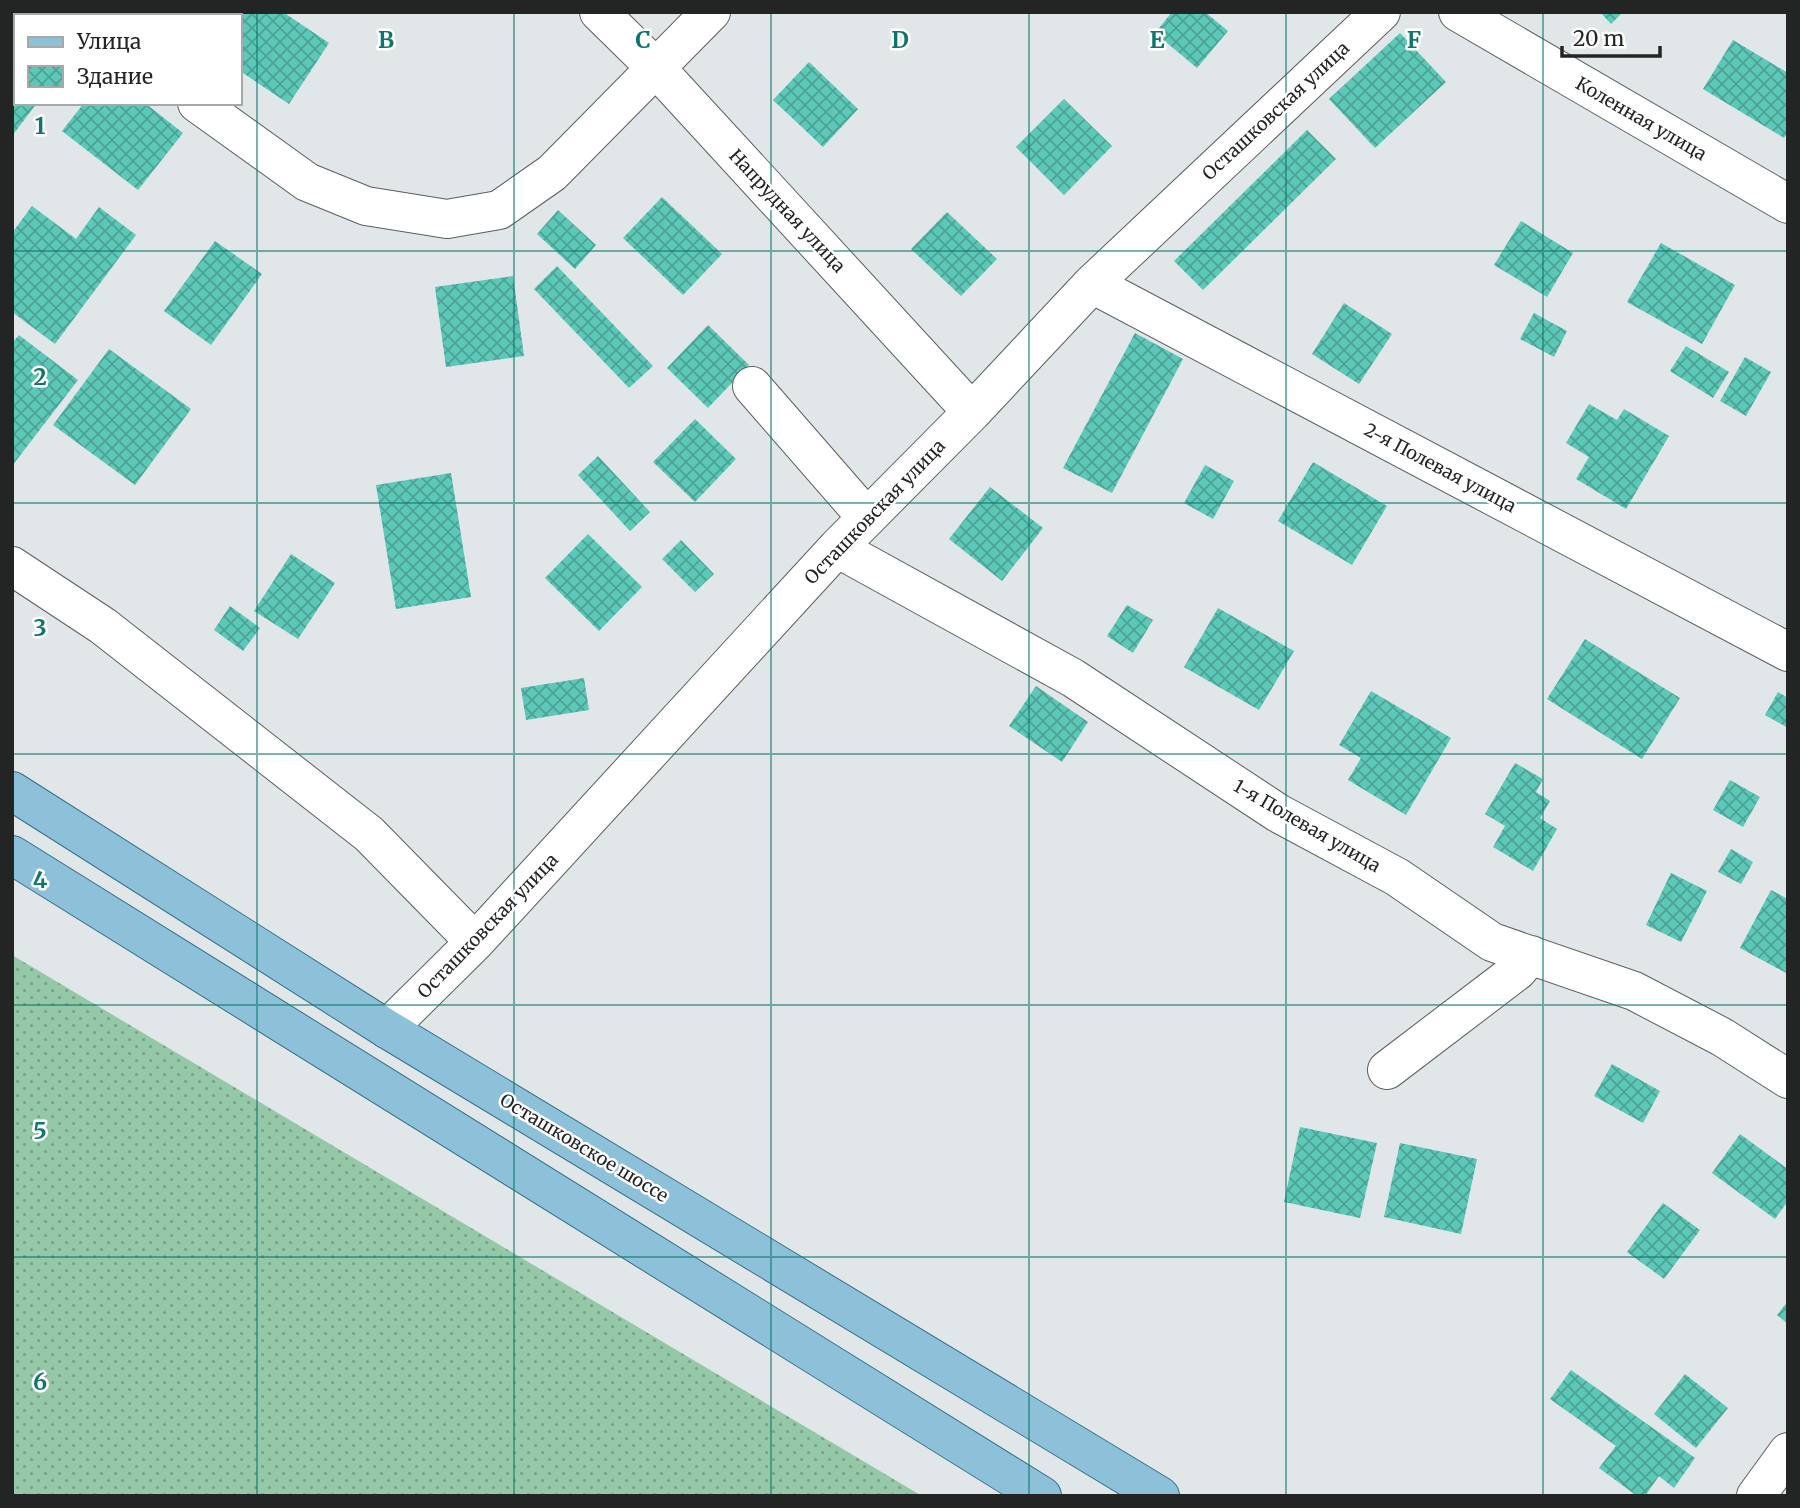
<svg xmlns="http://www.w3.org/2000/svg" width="1800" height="1508" font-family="Merriweather,serif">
<defs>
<pattern id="grass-dots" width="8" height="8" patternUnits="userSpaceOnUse" patternTransform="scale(1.75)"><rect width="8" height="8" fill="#95c8a6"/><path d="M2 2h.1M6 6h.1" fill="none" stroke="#79a287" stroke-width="1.8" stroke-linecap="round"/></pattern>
<pattern id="building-cross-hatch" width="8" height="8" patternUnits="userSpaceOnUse" patternTransform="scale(1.75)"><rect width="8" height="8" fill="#5cc8b7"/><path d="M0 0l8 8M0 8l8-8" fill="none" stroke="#4ca295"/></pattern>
</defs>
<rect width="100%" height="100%" fill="#e1e7e8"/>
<!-- grass -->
<path fill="url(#grass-dots)" d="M12,955L922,1496H12Z"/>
<!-- building -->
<path fill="url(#building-cross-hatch)" d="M234,12H283L329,43L289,104L240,71V16H232Z
M1172,12H1205L1228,31L1197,68L1155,33Z
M1600,12H1623L1611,24Z
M1400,33L1446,82L1375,148L1329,99Z
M1733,40L1788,73V132L1784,138L1703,89Z
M809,62L858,109L823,147L773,100Z
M12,81L16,84V103H37L12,136Z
M1064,99L1112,146L1064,195L1016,147Z
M84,103H145L183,133L138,190L62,131Z
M1307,130L1336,159L1203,290L1174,261Z
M662,197L722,254L683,295L623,238Z
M32,206L76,239L99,207L136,235L55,344L12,312V233Z
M558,210L596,245L575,269L537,234Z
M947,212L997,259L961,296L911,249Z
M1521,221L1573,253L1547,297L1494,265Z
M215,241L262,274L211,345L164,311Z
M1661,243L1735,285L1702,344L1627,302Z
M557,266L653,366L629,388L534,289Z
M513,276L524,356L446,367L435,287Z
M1344,303L1392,334L1359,384L1312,354Z
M1534,313L1567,331L1554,357L1520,339Z
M708,325L749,365L708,408L667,368Z
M1135,333L1183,359L1112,493L1063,468Z
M19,335L78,380L12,466V343Z
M1686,346L1729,372L1713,398L1670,371Z
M109,349L191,409L135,485L53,425Z
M1745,357L1771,372L1746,416L1720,401Z
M1589,404L1617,420L1624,409L1669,436L1626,509L1576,479L1589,457L1566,443Z
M695,419L736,459L695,502L653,462Z
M598,456L650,512L630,531L578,475Z
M1313,462L1387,506L1352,565L1278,521Z
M1205,465L1234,481L1213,519L1184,503Z
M451,473L471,597L396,609L376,485Z
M990,487L1043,528L1002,581L949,539Z
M588,534L642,587L599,631L545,578Z
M681,540L714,574L695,592L662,559Z
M291,554L335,583L298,639L254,611Z
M1127,605L1153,620L1133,653L1107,636Z
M230,606L260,628L243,651L214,630Z
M1218,608L1294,651L1259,710L1184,667Z
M1585,639L1680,698L1642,759L1547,699Z
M584,678L589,710L526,720L521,688Z
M1036,686L1088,722L1062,762L1009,726Z
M1371,691L1451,738L1406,815L1348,780L1361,758L1339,745Z
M1778,692L1788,698V728L1765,715Z
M1515,763L1543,779L1536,792L1550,801L1540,818L1557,829L1533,871L1493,847L1505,826L1485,814Z
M1730,780L1760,797L1743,827L1713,810Z
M1731,849L1753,862L1741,884L1718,872Z
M1671,873L1707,891L1681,942L1646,925Z
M1771,890L1788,899V974L1740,948Z
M1612,1064L1660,1091L1643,1123L1594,1096Z
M1300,1127L1377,1143L1360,1218L1284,1202Z
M1740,1134L1788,1169V1201L1775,1219L1712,1173Z
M1400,1143L1477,1159L1461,1234L1384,1217Z
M1663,1203L1700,1230L1664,1279L1627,1252Z
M1788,1301V1324L1777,1315Z
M1571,1370L1695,1458L1674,1488L1659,1476L1645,1496H1637L1599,1468L1616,1446L1550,1399Z
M1685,1374L1728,1408L1696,1448L1654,1414Z"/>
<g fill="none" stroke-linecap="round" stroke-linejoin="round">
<!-- minor casing -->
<g stroke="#5a5f5f" stroke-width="40">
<path id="minor" d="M73,12L77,16
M599,12L655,67L972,412
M1458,12L1788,204
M197,103L307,182L366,206L447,219L499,210L552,173L711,12
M1092,284L1788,652
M752,386L867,518
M837,548L1073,678L1278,813L1397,877L1492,942L1634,991L1722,1037L1788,1079
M12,566L103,626L369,834L475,942
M387,1029L475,942L837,548L972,412L1092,284L1381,12
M1387,1070L1517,971L1531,955
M1756,1496L1788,1452"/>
</g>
<!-- major casing -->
<g stroke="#366f8a" stroke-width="40">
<path id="major" d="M12,791L387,1029L1160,1496
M12,855L1042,1496"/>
</g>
<!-- minor -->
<use href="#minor" stroke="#fff" stroke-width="38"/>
<!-- major -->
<use href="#major" stroke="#8dc1da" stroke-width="38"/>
</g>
<!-- grid -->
<path fill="none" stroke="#0f766e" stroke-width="2" stroke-opacity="0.55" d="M257,12V1496M514,12V1496M771,12V1496M1029,12V1496M1286,12V1496M1543,12V1496M12,251H1788M12,503H1788M12,754H1788M12,1005H1788M12,1257H1788"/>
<g text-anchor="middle" stroke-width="5" stroke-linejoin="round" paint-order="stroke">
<!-- street labels -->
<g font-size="18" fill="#232525" stroke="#fff">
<text transform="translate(1276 111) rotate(-43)" y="6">Осташковская улица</text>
<text transform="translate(1641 119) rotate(30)" y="6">Коленная улица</text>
<text transform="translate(787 211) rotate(47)" y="6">Напрудная улица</text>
<text transform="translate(1440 468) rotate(28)" y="6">2-я Полевая улица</text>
<text transform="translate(875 512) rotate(-46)" y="6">Осташковская улица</text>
<text transform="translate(1307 826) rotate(30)" y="6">1-я Полевая улица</text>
<text transform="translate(488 926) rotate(-46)" y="6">Осташковская улица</text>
<text transform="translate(584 1148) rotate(31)" y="6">Осташковское шоссе</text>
</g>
</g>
<g font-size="23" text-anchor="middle" font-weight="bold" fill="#0f766e" stroke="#fff" stroke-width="5" stroke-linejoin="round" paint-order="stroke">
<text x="386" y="48">B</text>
<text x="643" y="48">C</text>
<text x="900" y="48">D</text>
<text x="1157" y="48">E</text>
<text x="1414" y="48">F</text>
<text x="40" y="134">1</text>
<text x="40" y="385">2</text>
<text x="40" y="636">3</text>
<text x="40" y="888">4</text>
<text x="40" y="1139">5</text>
<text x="40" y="1390">6</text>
</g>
<!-- border -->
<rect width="1800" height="1508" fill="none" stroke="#232525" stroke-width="28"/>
<!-- legend -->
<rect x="14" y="14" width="228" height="91" fill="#ffffff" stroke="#a7a8a8" stroke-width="2"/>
<rect x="28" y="37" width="35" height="10" fill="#8dc1da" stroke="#a7a8a8" stroke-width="2"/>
<text x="77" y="49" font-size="21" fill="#232525">Улица</text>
<rect x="28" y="66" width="35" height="21" fill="url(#building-cross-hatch)" stroke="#a7a8a8" stroke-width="2"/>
<text x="77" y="84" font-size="21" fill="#232525">Здание</text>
<!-- scale -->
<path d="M1562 46v10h98v-10" fill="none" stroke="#232525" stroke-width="3.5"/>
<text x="1573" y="46" font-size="21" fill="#232525" stroke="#ffffff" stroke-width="5" paint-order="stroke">20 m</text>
</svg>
